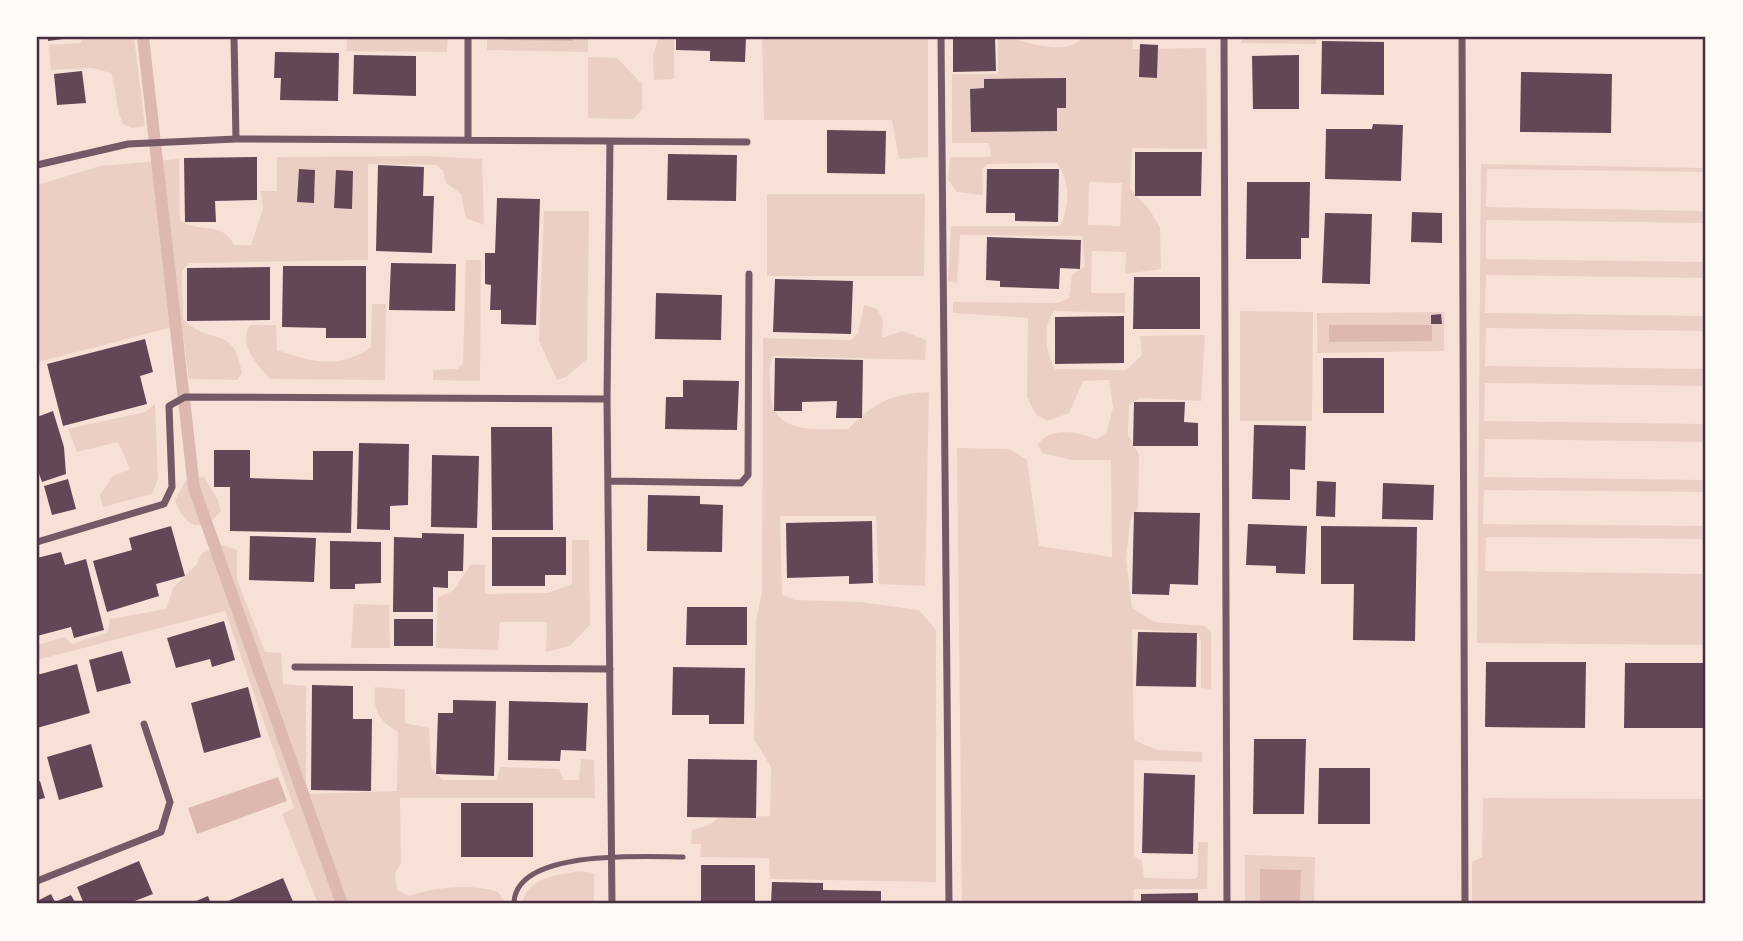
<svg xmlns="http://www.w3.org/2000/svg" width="1743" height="941" font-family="Poppins,sans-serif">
<rect width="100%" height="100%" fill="#f7e1d7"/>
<!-- green -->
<path fill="#ebcfc5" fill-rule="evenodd" d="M83,37H134L145,126L132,128L123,124C115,107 117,90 111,73L92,68L51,70L49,45L80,43Z
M347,37H448L447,52L346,51Z
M487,37L573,41V37H588V52L487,50Z
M659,37H674V79L654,80L653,55Z
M762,37H928V157L899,159L892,120H764Z
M998,37C1022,37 1063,60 1083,37H1132L1133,49L1206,48L1207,149L1132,148L1130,189L1149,209L1160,227L1161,269L1125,274L1126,252L1092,251L1091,293H1125V313L1054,311C1042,326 1046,354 1055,369L1126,370L1142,355L1140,336L1205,335L1201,401L1141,398L1129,405L1128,435L1139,455L1138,507L1130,521L1126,559L1132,608L1154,622L1205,626L1211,632V689L1201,688V641L1197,633L1132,629L1134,740L1157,750L1202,752V762L1134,760V856L1142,861L1144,878L1195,879L1198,876V842H1208L1207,889H1134L1133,904H962L957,448L1010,449L1027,460L1039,546L1112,557L1111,460H1072L1042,453L1038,444C1053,426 1076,432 1096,439L1106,434L1113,408L1109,380L1083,381L1069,413L1048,421L1036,415L1027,397L1028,318L953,313V302L1057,303L1069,298L1072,275L1085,266L1082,236L960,235L957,283L948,281L951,226H1060C1070,206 1070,181 1057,163L987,164L982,169L983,195L957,192L948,180L950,157H991L989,143H952V74H998ZM1066,79V107L1057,108L970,89ZM1089,182L1122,183L1120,226L1088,225Z
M1242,37H1317L1316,44L1242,43Z
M588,57L617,58L642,84V110L633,119L588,118Z
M428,156L482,159L484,225L466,218L461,194L446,183L443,171L436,165L368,164V260L189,263L182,271L183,319C210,347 234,323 242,373L237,380L189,379L183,336L169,328L38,362L37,185L100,166L179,159L180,220C199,234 222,220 234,245H251L263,209L261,191H277V157Z
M1481,164L1706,168V172L1487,169L1486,207L1706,211V223L1486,220V259L1706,262V278L1486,275L1485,313L1706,316V331L1486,328L1485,366L1706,369V386L1485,383L1484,421L1706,424V442L1485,439L1484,477L1706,480V492L1484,490L1483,524L1706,526V539L1486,537L1485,571L1706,574V645L1477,643Z
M767,194H925L924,276H767Z
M544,211H589L587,359L566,377L557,380L539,341Z
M466,260H481L480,381L433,380V370L458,369L463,363Z
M372,304H386L385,380L270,379C257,365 238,344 250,325H276L277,350C312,362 339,370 371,347Z
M864,305L877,309L883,320L882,338L902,331L926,340L925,360L773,356C768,366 770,377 770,388C770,435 812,429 848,429C876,402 890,394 929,392L925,586L879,584L876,516H780L782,595L795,600L860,602L919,610L936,630V882L770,879L769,858L700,857L701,844H691L692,830L709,825L718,818L770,816L771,767L754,739L756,620L762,593L763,338L851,340L858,333Z
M1240,311L1313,312L1312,421H1240Z
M1444,312V351L1317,353V313Z
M155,404L158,479L152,494L103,507L100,495L113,476L130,469L118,442L77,452L68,429L145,412Z
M204,477L218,500L221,511C201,535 185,527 175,501L186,479Z
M572,540H589L590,625L570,646L546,652L547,622H500L498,650L436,648L438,597L453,591L471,564L485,565V594L548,593L572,584Z
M224,545L237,550V579L265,652L281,653L283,684L306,686V784L310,794L397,791L398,732C378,720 373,711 375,687L405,689V723L429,728L431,767L442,780H497L500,767L559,769L564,780H579L581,759L594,760L595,798H400L401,863L395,874L397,890L409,896C435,887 471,883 498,892L506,904H318L282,814L294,808L225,611L37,660V645L65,637L72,644L108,632L110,619L166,609L173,588L197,564L202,553Z
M354,604L389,605L390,648H351Z
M1483,798L1706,799V904H1472V862L1482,857Z
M1245,855L1315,857L1314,904H1300L1301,870L1261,869L1260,904H1245Z
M580,871L594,873V904H522C527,877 557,875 580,871Z"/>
<!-- water -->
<path fill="#dcb8b0" d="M505,37H573V41L505,40Z
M1329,325H1432V341L1329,342Z
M278,777L287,801L197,834L188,808Z
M1260,869L1301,870L1300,904H1260Z"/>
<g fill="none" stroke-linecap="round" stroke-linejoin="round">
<!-- stream -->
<path stroke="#dcb8b0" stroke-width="12" d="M143,37L194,488L342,904"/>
</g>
<!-- building -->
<path fill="#644757" d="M48,37H71V38L48,41Z
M676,37H746L745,62L710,61V51L676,50Z
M953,37H995L996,71L953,72Z
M1322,41L1384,42V95L1321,94Z
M1140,44L1158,45L1157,78L1139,77Z
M275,52L339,53L338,101L280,100L281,78H274Z
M354,55L416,56V96L353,94Z
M1299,55V109H1253L1252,56Z
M82,71L86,103L57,105L54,74Z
M1521,72L1612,74L1611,133L1520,132Z
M1066,78V108H1057V131L971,132L970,89L984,88V79Z
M1373,124L1403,125L1401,181L1325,179L1326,129H1372Z
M827,130L886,131L885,174L827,173Z
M1135,152H1202L1201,196H1135Z
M668,154L737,155L736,201L667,200Z
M257,157V200L215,201L216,222H185L184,158Z
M378,165L424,167L423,196H434L432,253L376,251Z
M299,169L315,170L314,203L297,202Z
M987,169H1059L1058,222L1015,221V213H986Z
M336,170L353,171L352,209L334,208Z
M1247,182H1310L1309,238H1301V259H1246Z
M497,198L540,199L536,325L501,324V310H490L491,285L485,284V253H495Z
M1412,212L1442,213V243L1411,242Z
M1325,213L1372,214L1370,284L1322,283Z
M987,237L1081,240L1080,269L1060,268L1059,289L1000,287V281L986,280Z
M391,263L456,264L455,311L389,310Z
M283,266H366V338H326V328L282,327Z
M270,267V320L187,321V268Z
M1134,277H1200V329H1133Z
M775,279L853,281L851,334L773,332Z
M656,293L722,295L721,340L655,339Z
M1441,314L1442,324H1431V315Z
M1124,316V363L1055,364V317Z
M145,339L153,372L140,376L147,404L63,426L47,364Z
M775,358L863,360L862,418H836L837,401L802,402V411H774Z
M1323,358H1384V413H1323Z
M683,380L739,381L737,430L665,429L666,397H683Z
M1134,402H1185L1184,422L1198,423V446H1133Z
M53,411L64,447L66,474L42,482L37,468V417Z
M1254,425L1306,426L1305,470L1290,469V500L1252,499Z
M491,427H552L553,530H492Z
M359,443L409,444L408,505L390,506V530L357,529Z
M214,450H250V478L313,480V451H353L351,533L230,531V487H214Z
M432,455L479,456L477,528L431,527Z
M68,479L76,509L52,515L44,486Z
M1317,481L1336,482L1335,517L1316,516Z
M1383,483L1434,485L1433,520L1382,519Z
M648,495L700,496V504L723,505L722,552L647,551Z
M1134,512L1200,513L1198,585L1170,584L1169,595L1132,594Z
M872,521L873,583L849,584V576L787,578L786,523Z
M1248,524L1307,526L1305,574L1276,573V566L1246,565Z
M171,526L185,576L156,584L159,596L107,612L93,561L132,550L129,538Z
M1321,526L1417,527L1415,641L1353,640L1354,584H1321Z
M422,533L464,534L463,571H448V588L433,587V612H393L394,537L422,538Z
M250,536L316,538L314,582L249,580Z
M492,537H566V575H545V586H492Z
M330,541L381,542V583L355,584V589H330Z
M61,552L65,565L86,559L104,630L74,638L71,627L37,636V558Z
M687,607H747V645H686Z
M394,619H433V646H394Z
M224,621L235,660L212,667L210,659L176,668L167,638Z
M1138,632L1197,633L1196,687L1136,686Z
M122,651L131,683L97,692L89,660Z
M1486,662H1586L1585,728L1485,727Z
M1625,663H1706V728H1624Z
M77,664L90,713L37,728V675Z
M673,667L745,668L744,724H709V715H672Z
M312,685L353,686V719H372L371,791L311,790Z
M248,687L261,737L204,753L191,703Z
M453,700L496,701L494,776L436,774L438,713H453Z
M509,701L588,703L586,751L561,750L560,761L508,760Z
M1254,739H1306L1304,814H1253Z
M91,744L103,787L59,800L47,757Z
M688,759L757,760L756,818L687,817Z
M1319,768H1370V824H1318Z
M1144,773L1195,775L1193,854L1142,853Z
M40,781L45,798L37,800V782Z
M461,803H533V857H461Z
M139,861L153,894L127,904H84L77,887Z
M701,865H755V904H701Z
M283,878L294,904H221Z
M772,882L823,883V890L881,891V904H771Z
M1198,893V904H1141V894Z
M51,894L55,902L71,895L76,904H37V901Z
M208,896L211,904H189Z"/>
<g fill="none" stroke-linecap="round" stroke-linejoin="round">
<!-- service -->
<path stroke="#755966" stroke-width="5" d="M514,904C514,848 645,857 683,857"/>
<!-- minor -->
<path stroke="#755966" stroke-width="7" d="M234,37L236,139L610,141L607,399L612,904
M468,37V140
M941,37L949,904
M1224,37L1227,904
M1462,37L1465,904
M610,141L747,142
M37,165L128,144L236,139
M608,481L741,483L748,475L749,274
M37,542L164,504L172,487L169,406L185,397L607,399
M295,667L610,669
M37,881L161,832L170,802L144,724"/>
</g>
<!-- border -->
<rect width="1743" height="941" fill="none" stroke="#fffaf5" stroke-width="77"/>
<rect x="38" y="38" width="1666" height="864" fill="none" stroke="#4a2c40" stroke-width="2.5"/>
</svg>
